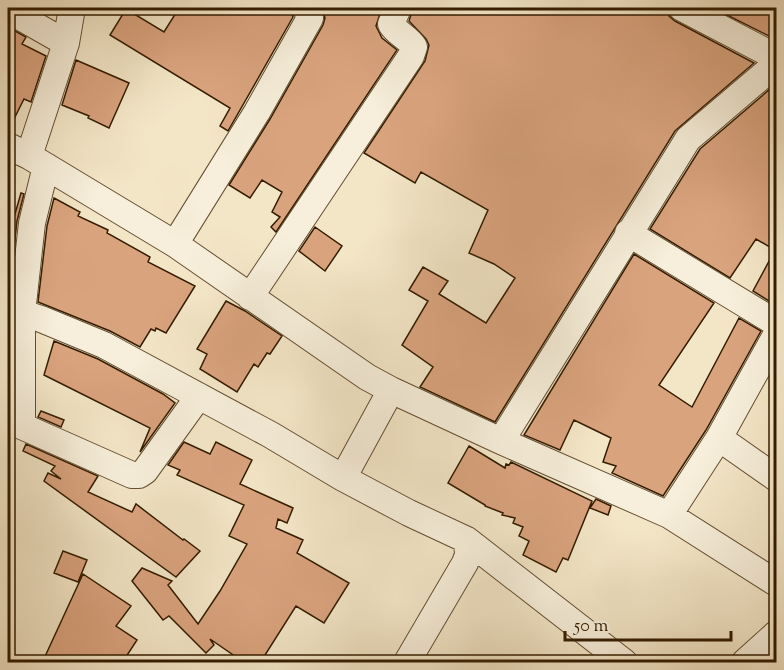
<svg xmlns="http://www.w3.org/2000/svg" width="784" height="670" font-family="'Sorts Mill Goudy',serif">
<rect width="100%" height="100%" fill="#f3e6c7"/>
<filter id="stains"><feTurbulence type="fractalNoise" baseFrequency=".00333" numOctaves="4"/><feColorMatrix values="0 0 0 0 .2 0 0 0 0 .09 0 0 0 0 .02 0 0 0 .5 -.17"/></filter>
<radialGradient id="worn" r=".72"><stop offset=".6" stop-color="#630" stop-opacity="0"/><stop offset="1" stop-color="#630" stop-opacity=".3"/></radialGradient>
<!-- building -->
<path fill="#d9a37e" stroke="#341c00" stroke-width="1.5" d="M179,8H291L293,17L228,131L220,126L230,108L110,35L126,9L164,32Z
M322,8H382L376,26L382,38L397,50L276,232L271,227L280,217L272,212L282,192L262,180L250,198L229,185L270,119L323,25L325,18Z
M413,8H667L669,16L675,21L754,63L675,131L495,422L420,387L433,367L402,345L428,301L409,290L423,267L448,281L439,294L486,323L515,278L494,264L469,253L488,210L421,172L415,183L364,153L425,61L429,45L426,39L409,21Z
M713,8H777V40Z
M8,27L26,37L22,44L46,56L31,102L24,99L8,131Z
M76,60L129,83L109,128L88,118L89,116L62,105Z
M777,83V306L753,291L775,250L756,239L730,278L650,229L700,149Z
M21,193L24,194L17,221L9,293H8V238Z
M54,198L80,212L78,216L108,230L107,233L150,257L148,262L195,286L166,333L156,328L155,331L151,329L140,347L110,331L38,302L47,226Z
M315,227L342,246L325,271L299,251Z
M634,254L714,303L659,385L692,407L739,318L761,331L706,430L663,496L612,473L616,466L603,462L611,438L574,420L560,450L524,435Z
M226,301L245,311L282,336L270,354L267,353L258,367L254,364L237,392L200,369L207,354L197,349Z
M54,341L98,359L163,394L175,403L140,452L150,428L44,375Z
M41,411L64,420L61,427L38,417Z
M184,442L210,454L216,442L252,460L240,484L293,508L287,523L278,519L276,528L303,540L297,553L349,583L324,623L296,606L260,663H245L210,639L214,645L206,653L169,616L163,620L132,581L142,568L172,581L168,585L198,624L220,591L247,544L229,536L244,505L177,475L180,470L168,465Z
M26,444L98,476L88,492L132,512L136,504L183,540L184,539L200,551L176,577L44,481L48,473L61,479L51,471L55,466L23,451Z
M469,446L505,468L506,464L509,465L511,462L592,501L568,560L563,558L556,572L523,555L529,541L519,536L523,527L513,523L515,518L502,515L503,513L485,506V505L448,483Z
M596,499L611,506L608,515L590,508Z
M63,551L87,560L78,582L54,573Z
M83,574L131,606L116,626L137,640L122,663H42Z"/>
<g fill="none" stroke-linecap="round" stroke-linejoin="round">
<!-- minor casing -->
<g stroke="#644e32" stroke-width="28">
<path id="minor" d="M682,8L776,57
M8,10L66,43
M8,146L29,156L175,244L367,377L391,390L501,441L669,515L776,583
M29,156L66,43L72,8
M628,233L776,323
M175,244L257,112L310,18L306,8
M250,297L411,56L414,47C408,37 397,34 391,24L398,8
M8,308L41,319L104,345L271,435L343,478L409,513L467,540L624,662
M8,420L132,475H139L145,471L199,396
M22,426V313L32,223L46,166
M719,438L776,478
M501,441L688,139L776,64
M343,478L391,390
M669,515L719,438L776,335
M407,662L465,563L468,555L467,540
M745,662L776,634"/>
</g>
<!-- minor -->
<use href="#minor" stroke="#f7efdb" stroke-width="26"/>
</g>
<!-- margin -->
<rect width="784" height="670" fill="none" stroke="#f3e6c7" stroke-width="30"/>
<rect x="9" y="9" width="766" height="652" fill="none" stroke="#341c00" stroke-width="3"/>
<rect x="15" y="15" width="754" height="640" fill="none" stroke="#341c00" stroke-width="1.5"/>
<!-- scale -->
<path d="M565 631v9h166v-9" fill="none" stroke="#341c00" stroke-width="3"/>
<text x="574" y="631" font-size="18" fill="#341c00" stroke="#f7efdb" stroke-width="4.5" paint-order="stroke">50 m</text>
<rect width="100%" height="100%" filter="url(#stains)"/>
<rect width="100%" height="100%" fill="url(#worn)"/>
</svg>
